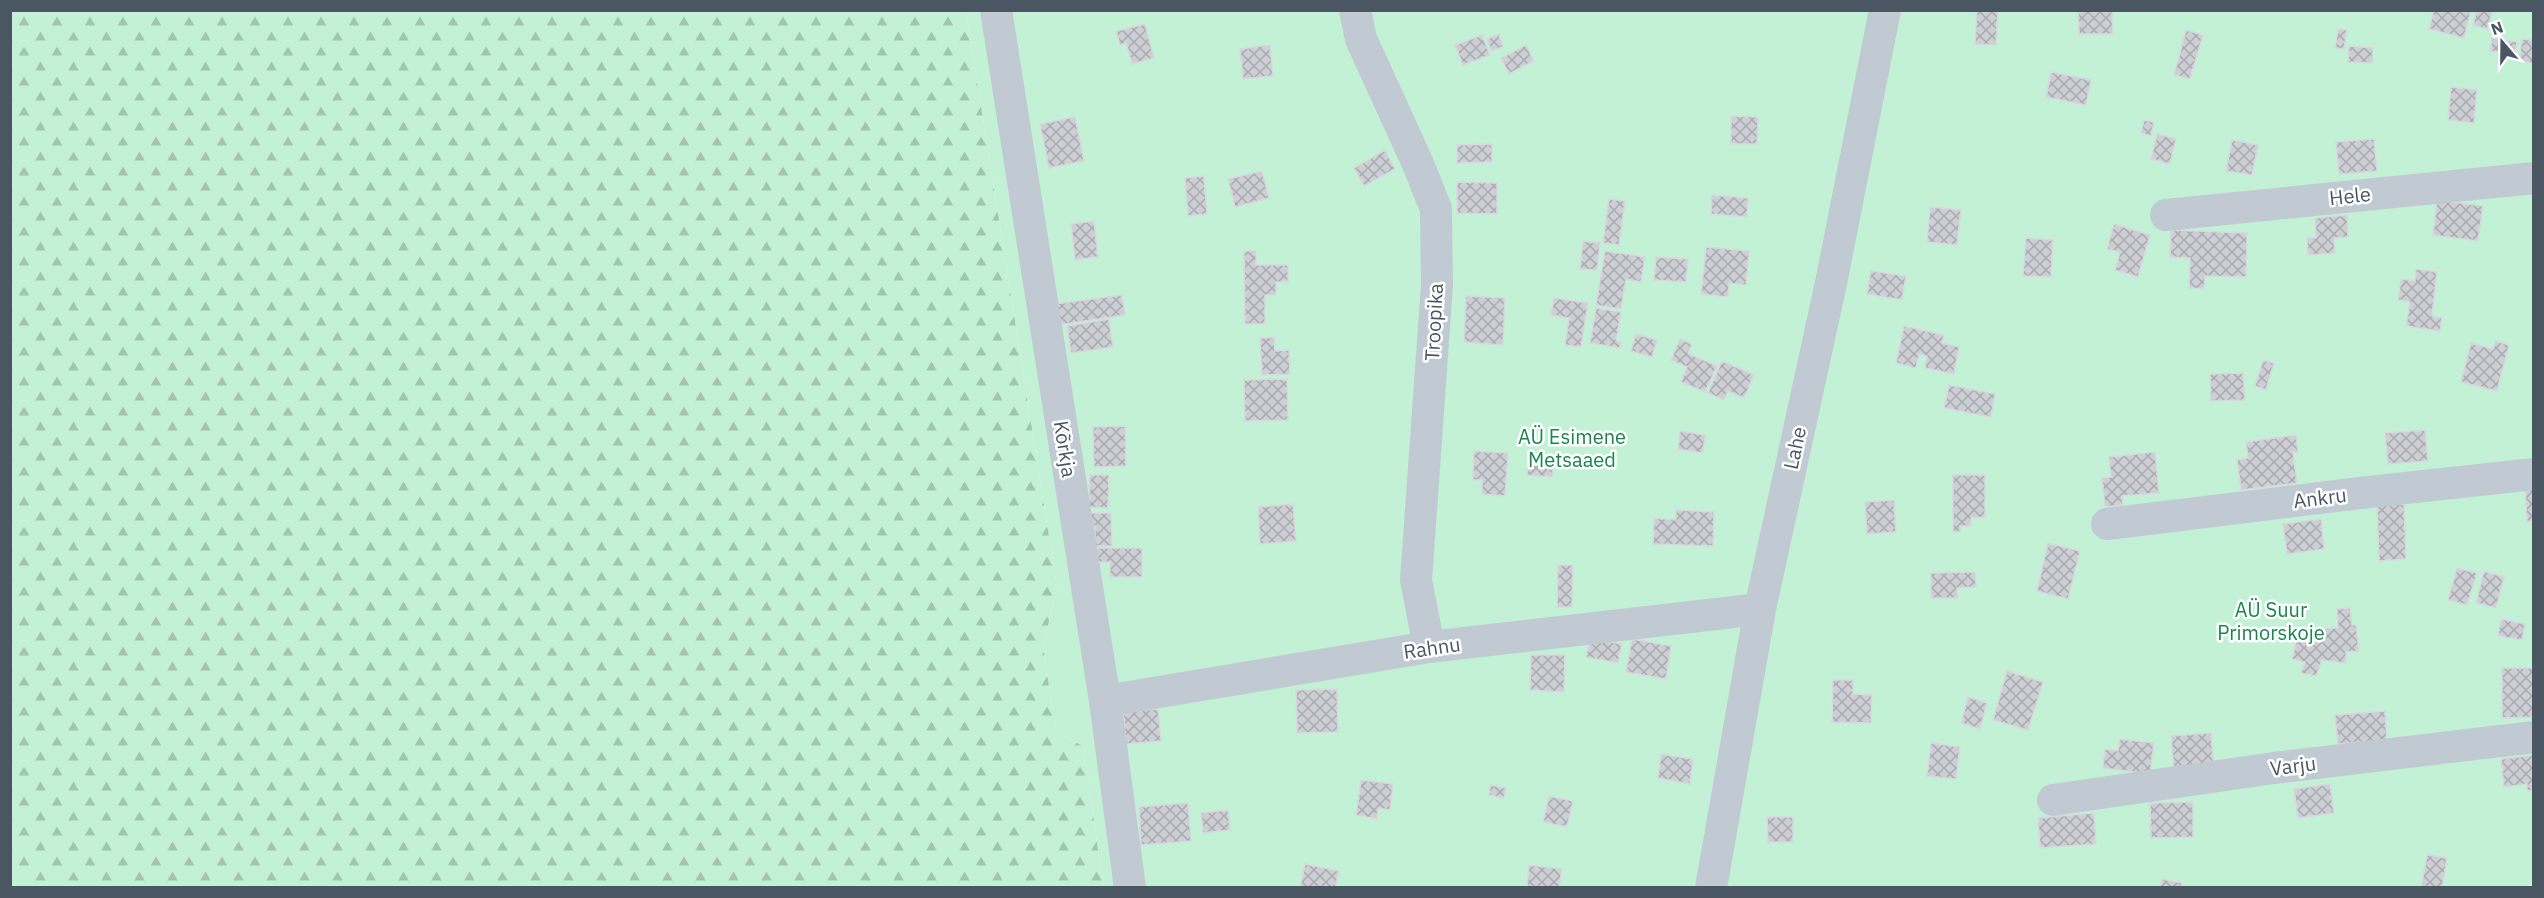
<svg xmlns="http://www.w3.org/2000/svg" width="2544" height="898" font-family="'IBM Plex Sans',sans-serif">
<defs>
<pattern id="forest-firs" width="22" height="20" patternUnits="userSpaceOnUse" patternTransform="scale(1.5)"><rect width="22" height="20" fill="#c3f1d5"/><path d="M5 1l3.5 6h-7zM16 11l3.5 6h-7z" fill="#a0c6b0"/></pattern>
<pattern id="building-cross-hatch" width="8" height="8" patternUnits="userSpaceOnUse" patternTransform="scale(1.5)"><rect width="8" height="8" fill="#cdcfd5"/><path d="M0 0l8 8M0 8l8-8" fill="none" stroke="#a8abb0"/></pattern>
</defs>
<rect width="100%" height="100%" fill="#f5f3f3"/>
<!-- green -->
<path fill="#c3f1d5" d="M966,11H2533V887H1103L1084,747L1056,731L1043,647L1057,587Z"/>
<!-- forest -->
<path fill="url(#forest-firs)" d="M10,11H966L1057,587L1043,647L1056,731L1084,747L1103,887H11Z"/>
<!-- building -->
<path fill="url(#building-cross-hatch)" stroke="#d7d9de" stroke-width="1.5" d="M1977,10H1998L1996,45L1975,44Z
M2078,10H2112L2113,34H2079Z
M2434,10H2471L2464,38L2429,29Z
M2477,10H2493L2487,29L2473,25Z
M1145,24L1154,58L1132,64L1126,43L1120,45L1116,31Z
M2338,29L2347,30L2344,49L2335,48Z
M2186,30L2203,35L2190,79L2174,75Z
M1499,34L1503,47L1491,51L1487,39Z
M1482,35L1490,55L1463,65L1455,45Z
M2492,38L2517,42L2515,54L2490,51Z
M2522,39L2534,40V63L2519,61Z
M1270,45L1273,76L1243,79L1240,49Z
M1526,45L1534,61L1509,74L1501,58Z
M2349,46L2373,48L2372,63L2348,62Z
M2051,72L2091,80L2086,105L2046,97Z
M2451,87L2477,90L2474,123L2448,120Z
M1731,116L1758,117L1757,144H1731Z
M1075,117L1084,161L1049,168L1040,124Z
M2144,120L2154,122L2151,136L2141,133Z
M2157,134L2176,139L2170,164L2151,159Z
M2374,139L2377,171L2339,174L2336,142Z
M2232,140L2258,145L2252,175L2226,171Z
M1492,144V162L1457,163V145Z
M1385,150L1395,169L1364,186L1354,168Z
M1262,171L1269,198L1235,207L1228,179Z
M1204,176L1207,214L1188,216L1185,178Z
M1457,182L1497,183V214L1457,213Z
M1712,195L1748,198L1747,217L1711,214Z
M1609,199L1625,201L1619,245L1603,243Z
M2437,200L2483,206L2478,241L2433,235Z
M1930,207L1961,210L1957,245L1927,242Z
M2347,215L2348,237L2334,238L2335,253L2308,255L2307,238H2316L2315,218Z
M1094,221L1098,257L1075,260L1071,224Z
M2114,224L2150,235L2138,277L2115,270L2120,252L2107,249Z
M2171,230L2247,233L2246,277L2205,276L2204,289L2189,288L2190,258L2170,257Z
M2026,238L2053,240L2051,277L2023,276Z
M1583,241L1600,243L1597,270L1580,269Z
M1706,247L1749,251L1746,285L1729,283L1728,297L1701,294Z
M1244,251H1256V265H1288V282H1276V295H1265V324H1245Z
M1605,251L1645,257L1641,282L1626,279L1621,309L1596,305Z
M1656,257L1688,259L1686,282L1654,280Z
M2416,269L2437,272L2432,316L2442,318L2440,331L2406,326L2410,302L2398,300L2401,279L2415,281Z
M1871,271L1906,276L1902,300L1867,294Z
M1122,295L1125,315L1058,325L1055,304Z
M1466,296L1505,298L1503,345L1464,342Z
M1554,298L1588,303L1581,347L1565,345L1569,318L1551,315Z
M1596,308L1621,312L1616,342H1621L1620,348L1590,343Z
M1109,319L1113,347L1071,353L1067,326Z
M1904,326L1944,335L1942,343L1959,347L1954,374L1925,368L1927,356L1919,354L1916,368L1896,363Z
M1636,334L1657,340L1652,357L1631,351Z
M1274,337L1275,351L1289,350L1290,374L1262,375L1260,338Z
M1680,339L1692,344L1688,353L1717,366L1705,392L1681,382L1687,367L1671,360Z
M2496,341L2509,345L2497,391L2461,382L2471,343L2493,349Z
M2263,360L2274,363L2266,390L2255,386Z
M1722,361L1754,375L1744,398L1728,391L1724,400L1708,393Z
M2243,373L2245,400L2211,401L2210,374Z
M1287,379L1288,420L1245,421L1244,380Z
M1949,385L1995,394L1991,417L1944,408Z
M1125,426L1126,466L1094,467L1093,427Z
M2425,430L2428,461L2388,464L2385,433Z
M1680,431L1705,435L1703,453L1678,449Z
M2296,435L2298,452H2293L2297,483L2241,490L2237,460L2248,458L2246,442Z
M1474,451L1508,453L1505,496L1482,494V480H1473Z
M2155,452L2159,493L2122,496L2123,505L2105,507L2102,478L2111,477L2109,457Z
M1529,458L1554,460L1552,477L1527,475Z
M1090,475H1109L1108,508L1089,507Z
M1953,475H1985V517L1971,518L1970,526H1960V532H1953Z
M2534,489V521L2527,522L2525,490Z
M1894,500L1896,532L1867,534L1865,502Z
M1293,504L1296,541L1260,544L1258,507Z
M2404,504L2406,559L2379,561L2377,505Z
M1676,510L1714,512L1713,546L1653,544L1654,518L1676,520Z
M1086,513H1111L1112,546H1095V526L1086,527Z
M2321,519L2324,549L2287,554L2283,524Z
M2048,543L2080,551L2068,599L2037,591Z
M1095,548H1142V577H1110V562H1095Z
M1558,565H1573L1572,607H1557Z
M2457,568L2477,573L2467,605L2448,600Z
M2484,571L2504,577L2496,608L2476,603Z
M1975,572L1976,587L1957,588L1958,598H1931V573Z
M2350,608L2352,625H2356L2359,651L2346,652V663L2322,660L2316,676L2301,673L2305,662L2292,659L2297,638L2308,639L2309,629L2338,628L2337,609Z
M2501,619L2525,624L2522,640L2498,636Z
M1590,638L1622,644L1618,663L1586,657Z
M1632,639L1671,646L1666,679L1626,672Z
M1531,655H1565L1564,692L1530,690Z
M2502,668H2534V717L2502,718Z
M2007,671L2043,682L2028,730L1993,720Z
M1833,680H1853V694L1872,695L1871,723L1832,722Z
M1337,689L1338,732L1297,733L1296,690Z
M1968,697L1987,703L1980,729L1961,723Z
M1158,709L1161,741L1126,744L1123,712Z
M2385,711L2387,740L2338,744L2335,715Z
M2211,733L2214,769L2174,772L2171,736Z
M2120,739L2154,743L2150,774L2103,768L2105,749L2118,751Z
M1931,743L1960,747L1956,779L1927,776Z
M1661,754L1693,759L1690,784L1658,778Z
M2534,755V790L2527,791V784L2504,787L2501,759Z
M1361,780L1393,784L1390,810L1378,808L1377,819L1356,815Z
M2330,784L2334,813L2298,818L2294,789Z
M1490,785L1506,788L1504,798L1489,795Z
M1549,796L1573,801L1567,827L1543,822Z
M2193,802V837L2151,838L2150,803Z
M1188,803L1191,841L1141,845L1139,807Z
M1228,810L1230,830L1203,833L1201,813Z
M2094,813L2096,844L2040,848L2038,818Z
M1767,817H1793V842H1768Z
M2427,855L2447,858L2442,888H2421Z
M1305,864L1339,871L1335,888H1300Z
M1529,865L1562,869L1559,887L1568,888H1527Z
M2162,879L2182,883L2181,888H2160Z"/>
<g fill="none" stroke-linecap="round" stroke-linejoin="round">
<!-- minor -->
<path stroke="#c1cad2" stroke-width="32" d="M996,10L1105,701L1130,888
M1355,10L1361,39L1418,164L1436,209L1437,285L1416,580L1429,647
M2166,215L2534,178
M2107,524L2360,493L2534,474
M1105,701L1429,647L1760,609
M2053,800L2274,768L2534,737
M1711,888L1760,609L1831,283L1885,10"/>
</g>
<g text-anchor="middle" stroke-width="5" stroke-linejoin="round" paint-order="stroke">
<!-- street labels -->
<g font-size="20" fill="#4a5661" stroke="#fff">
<text transform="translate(2350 196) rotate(-6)" y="7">Hele</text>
<text transform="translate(1434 322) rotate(-87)" y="7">Troopika</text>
<text transform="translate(1795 448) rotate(-78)" y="7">Lahe</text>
<text transform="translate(1065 449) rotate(81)" y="7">Kõrkja</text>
<text transform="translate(2320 498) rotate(-7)" y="7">Ankru</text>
<text transform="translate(1432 648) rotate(-8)" y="7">Rahnu</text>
<text transform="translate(2293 766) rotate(-7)" y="7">Varju</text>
</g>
<!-- park labels -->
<g font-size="20" fill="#17864f" stroke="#fff">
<text x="1572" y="444">AÜ Esimene<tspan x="1572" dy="23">Metsaaed</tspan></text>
<text x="2271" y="617">AÜ Suur<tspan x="2271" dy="23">Primorskoje</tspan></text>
</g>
</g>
<!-- border -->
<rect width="2544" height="898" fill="none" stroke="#4a5661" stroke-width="24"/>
<!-- north arrow -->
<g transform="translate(2502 42) rotate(340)" stroke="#ffffff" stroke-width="4.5" paint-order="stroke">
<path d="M0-4.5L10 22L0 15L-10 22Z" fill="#4a5661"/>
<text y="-9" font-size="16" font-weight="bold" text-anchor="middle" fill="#4a5661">N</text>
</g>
</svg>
